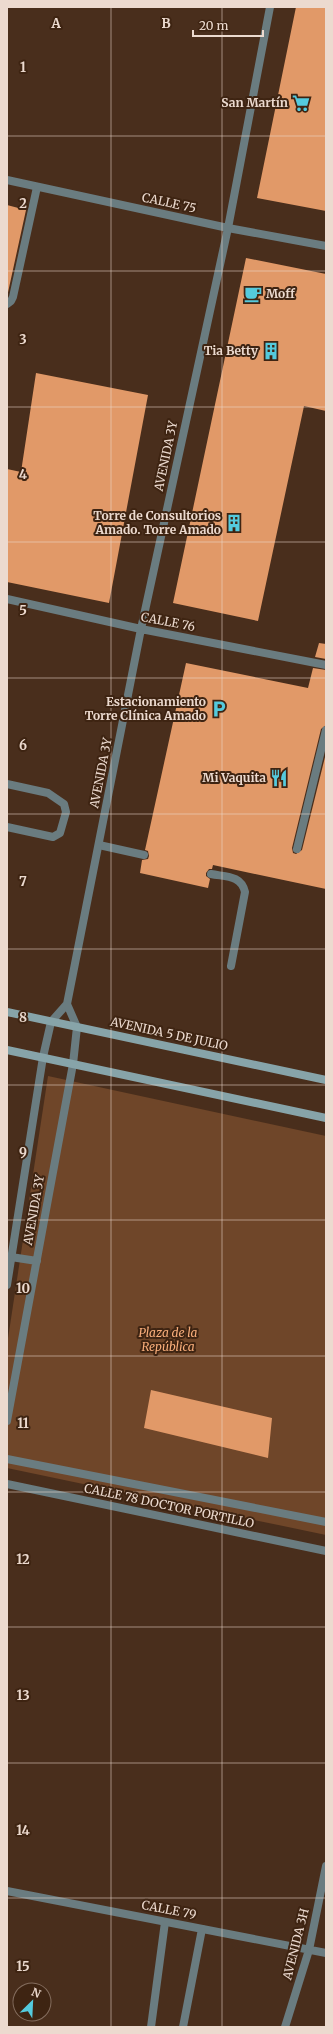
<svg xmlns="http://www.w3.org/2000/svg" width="333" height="2034" font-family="Merriweather,serif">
<rect width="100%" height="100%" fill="#492e1c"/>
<!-- green -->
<path fill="#6f4629" d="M48,1076L326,1136V1535L7,1468V1345Z"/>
<!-- building -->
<path fill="#e19968" d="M296,7H326V211L257,198Z
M7,205L26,210L7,297Z
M246,258L326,274V411L304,406L258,621L173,603Z
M36,373L148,395L109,603L7,582V469L21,472Z
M319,643L326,644V659L315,657Z
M186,663L308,688L313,668L326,670V725L321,729L292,848L293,853L296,854L302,850L326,753V889L213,865L212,869H209L206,873V876L210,879L208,888L140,873L142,860L148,859L149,856L148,851L145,850Z
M151,1390L272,1418L268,1458L144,1428Z"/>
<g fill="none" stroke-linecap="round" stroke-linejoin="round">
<!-- lane -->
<path stroke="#6a7c80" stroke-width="8" d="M7,304L11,301L13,297L37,187
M7,784L48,793L64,804L66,812L60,833L53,837L7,827
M99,845L144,855
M297,849L326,730
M211,874C226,877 241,875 245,892L231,966
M151,2027L165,1922
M183,2027L202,1929"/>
<!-- street -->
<path stroke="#6a7c80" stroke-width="8" d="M7,180L228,228L326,246
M7,599L141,629L326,665
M11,1257L37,1261
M7,1285L43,1057L51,1022L67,1004L141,629L228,228L270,7
M7,1421L73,1064L77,1027L67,1004
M7,1459L326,1522
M7,1484L326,1551
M7,1891L326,1953
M285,2027L309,1950L326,1866"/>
<!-- secondary -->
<path stroke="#87a4a9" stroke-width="8" d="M7,1012L326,1080
M7,1050L326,1118"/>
</g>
<!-- grid -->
<path fill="none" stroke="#ecdacf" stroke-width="1" stroke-opacity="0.55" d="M111,7V2027M222,7V2027M7,136H326M7,271H326M7,407H326M7,542H326M7,678H326M7,814H326M7,949H326M7,1085H326M7,1220H326M7,1356H326M7,1492H326M7,1627H326M7,1763H326M7,1898H326"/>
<!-- icons -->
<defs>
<g id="supermarket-bare" transform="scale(1.38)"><path d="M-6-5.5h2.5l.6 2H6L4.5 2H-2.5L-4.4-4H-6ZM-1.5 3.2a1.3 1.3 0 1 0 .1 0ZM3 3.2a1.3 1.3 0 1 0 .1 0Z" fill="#54cadd" stroke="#3e2412" stroke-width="2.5" paint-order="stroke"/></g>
<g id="cafe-bare" transform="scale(1.38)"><path d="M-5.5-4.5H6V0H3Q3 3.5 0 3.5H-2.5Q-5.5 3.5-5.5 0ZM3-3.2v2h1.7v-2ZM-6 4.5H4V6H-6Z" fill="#54cadd" stroke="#3e2412" stroke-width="2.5" paint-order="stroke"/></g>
<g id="building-bare" transform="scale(1.38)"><path d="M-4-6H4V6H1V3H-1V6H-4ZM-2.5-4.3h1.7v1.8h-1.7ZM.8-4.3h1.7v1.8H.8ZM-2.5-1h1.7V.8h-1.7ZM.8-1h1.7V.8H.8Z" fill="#54cadd" stroke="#3e2412" stroke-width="2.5" paint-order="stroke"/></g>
<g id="parking-bare" transform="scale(1.38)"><path d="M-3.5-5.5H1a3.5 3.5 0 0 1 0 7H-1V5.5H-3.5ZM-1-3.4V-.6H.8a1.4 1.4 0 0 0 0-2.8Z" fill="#54cadd" stroke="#3e2412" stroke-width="2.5" paint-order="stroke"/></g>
<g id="restaurant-bare" transform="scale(1.38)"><path d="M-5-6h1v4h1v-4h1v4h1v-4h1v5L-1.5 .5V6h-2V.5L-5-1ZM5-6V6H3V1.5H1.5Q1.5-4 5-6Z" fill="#54cadd" stroke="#3e2412" stroke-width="2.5" paint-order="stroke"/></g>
</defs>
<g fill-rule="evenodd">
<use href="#supermarket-bare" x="301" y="103"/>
<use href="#cafe-bare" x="253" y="294"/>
<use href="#building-bare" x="271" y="351"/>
<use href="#building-bare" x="234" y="523"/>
<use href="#parking-bare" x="219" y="709"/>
<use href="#restaurant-bare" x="279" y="778"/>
</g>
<g text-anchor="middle" stroke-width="4" stroke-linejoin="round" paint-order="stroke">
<!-- poi labels -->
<g font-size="12" font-weight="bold" fill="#ecdacf" stroke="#3e2412" text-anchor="end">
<text x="288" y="107">San Martín</text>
<text x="266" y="298" text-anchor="start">Moff</text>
<text x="258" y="355">Tia Betty</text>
<text x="221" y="520">Torre de Consultorios<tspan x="221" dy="14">Amado. Torre Amado</tspan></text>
<text x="206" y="706">Estacionamiento<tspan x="206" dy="14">Torre Clínica Amado</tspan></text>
<text x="266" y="782">Mi Vaquita</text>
</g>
<!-- street labels -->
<g font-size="12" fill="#ecdacf" stroke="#3e2412">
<text transform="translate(169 203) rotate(12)" y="4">CALLE 75</text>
<text transform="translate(166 456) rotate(-78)" y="4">AVENIDA 3Y</text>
<text transform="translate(168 622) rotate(11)" y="4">CALLE 76</text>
<text transform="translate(101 773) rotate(-79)" y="4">AVENIDA 3Y</text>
<text transform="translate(169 1034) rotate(12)" y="4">AVENIDA 5 DE JULIO</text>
<text transform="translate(34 1210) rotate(-80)" y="4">AVENIDA 3Y</text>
<text transform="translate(169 1506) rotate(12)" y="4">CALLE 78 DOCTOR PORTILLO</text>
<text transform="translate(169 1910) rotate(11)" y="4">CALLE 79</text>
<text transform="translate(296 1944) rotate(-76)" y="4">AVENIDA 3H</text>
</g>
<!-- park labels -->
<g font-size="12" font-style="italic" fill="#f9ae7b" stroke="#3e2412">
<text x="168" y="1337">Plaza de la<tspan x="168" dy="14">República</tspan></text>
</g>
</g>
<g font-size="13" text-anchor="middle" font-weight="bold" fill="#ecdacf" stroke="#3e2412" stroke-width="4" stroke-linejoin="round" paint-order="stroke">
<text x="56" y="28">A</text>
<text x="166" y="28">B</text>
<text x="23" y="72">1</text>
<text x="23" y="208">2</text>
<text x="23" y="344">3</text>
<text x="23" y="479">4</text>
<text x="23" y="615">5</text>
<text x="23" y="750">6</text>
<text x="23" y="886">7</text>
<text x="23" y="1022">8</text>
<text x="23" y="1157">9</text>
<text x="23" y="1293">10</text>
<text x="23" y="1428">11</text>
<text x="23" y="1564">12</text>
<text x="23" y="1700">13</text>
<text x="23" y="1835">14</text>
<text x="23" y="1971">15</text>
</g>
<!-- border -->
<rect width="333" height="2034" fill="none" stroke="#ecdacf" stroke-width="16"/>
<!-- north arrow -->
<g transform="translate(32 2002) rotate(24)"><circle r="19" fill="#3e2412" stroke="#846d5e"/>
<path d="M0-3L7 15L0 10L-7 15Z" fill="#54cadd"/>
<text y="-6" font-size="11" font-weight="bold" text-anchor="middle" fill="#ecdacf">N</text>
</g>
<!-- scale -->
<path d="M193 30v6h70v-6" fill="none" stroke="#ecdacf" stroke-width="2"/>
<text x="199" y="30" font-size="12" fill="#ecdacf" stroke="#3e2412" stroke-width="3" paint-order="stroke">20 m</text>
</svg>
